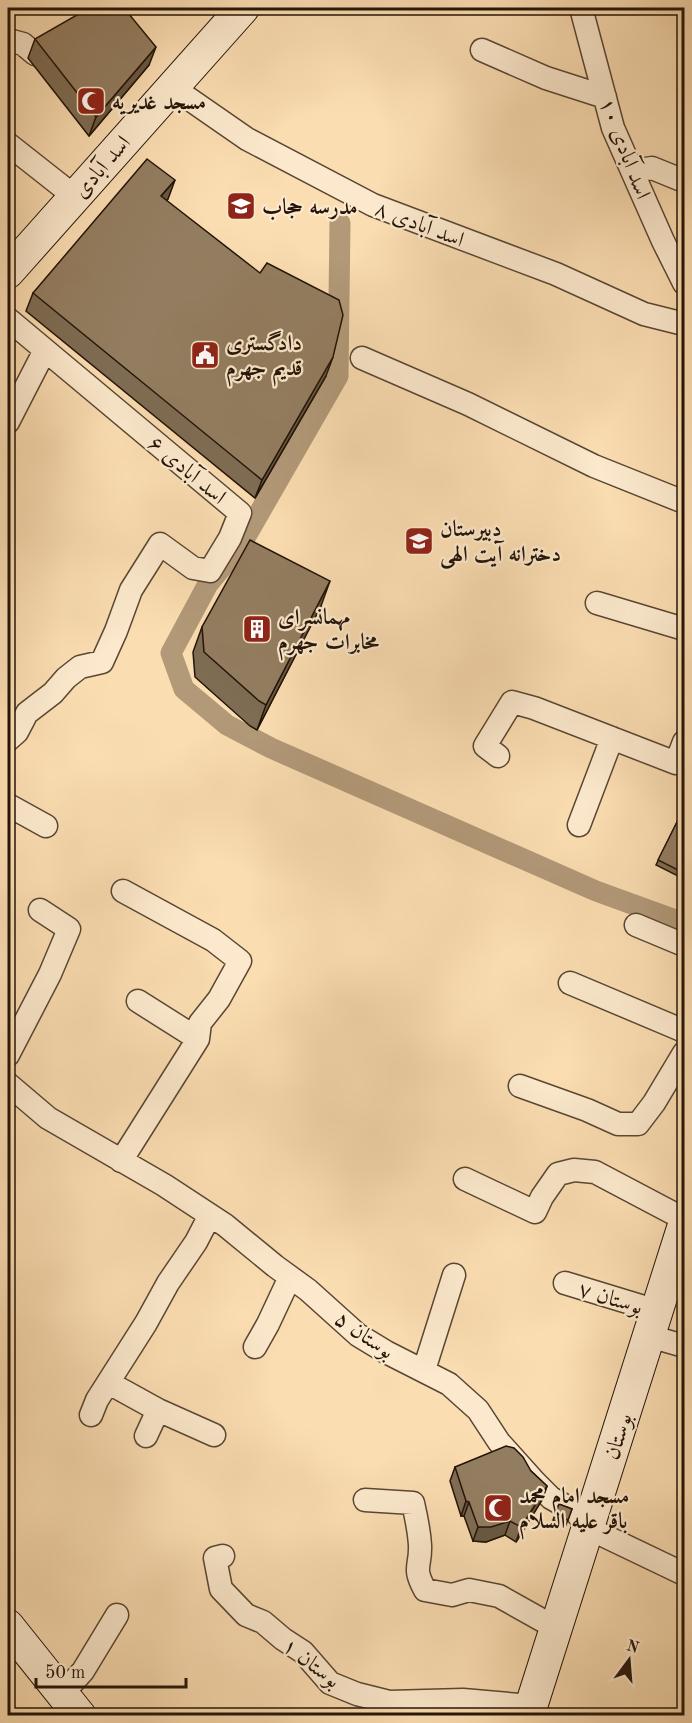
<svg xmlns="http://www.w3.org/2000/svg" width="692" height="1723" font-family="'Old Standard TT',Amiri,serif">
<rect width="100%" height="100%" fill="#fbddb2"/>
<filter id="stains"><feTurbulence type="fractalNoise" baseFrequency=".00333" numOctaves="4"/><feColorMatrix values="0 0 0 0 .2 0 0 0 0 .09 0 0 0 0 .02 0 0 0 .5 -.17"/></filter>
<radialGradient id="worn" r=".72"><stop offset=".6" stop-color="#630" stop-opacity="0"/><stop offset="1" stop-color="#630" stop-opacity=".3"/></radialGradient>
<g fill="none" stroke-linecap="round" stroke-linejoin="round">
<!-- canal -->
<path stroke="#b29978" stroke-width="21" d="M340,223L338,376L242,543L208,584L171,653L184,689L227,725L271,748L596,891L684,923"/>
<!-- street casing -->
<g stroke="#594632" stroke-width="25">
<path id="street" d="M581,8L613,128L663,241L684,283
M8,40L23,44L35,54
M482,50L546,78L605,97
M172,87L247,139L373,205L556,274L644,314L684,324
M8,144L74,196
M632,171L652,168L684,181
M8,319L240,513L230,538L210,571L193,568L160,544L131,590L116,631L102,662L80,667L66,678L53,693L27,713L17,732L8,740
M362,358L468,404L594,466L684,502
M8,422L45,350
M597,603L684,629
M498,756L485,746L512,702L534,708L676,763L684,742
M8,805L46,826
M579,825L612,738
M123,891L213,940L240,961L219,999L200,1023L198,1039
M636,925L684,945
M570,983L684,1031
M8,1055L50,974L69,929L40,910
M8,1084L48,1118L164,1185L225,1225L275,1266L308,1290L358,1335L386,1352L449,1384L478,1410L499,1442L535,1482L551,1498L576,1512L588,1528L684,1574
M520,1086L587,1110L618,1124H638L654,1103L684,1053
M121,1161L198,1039L138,1001
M465,1179L535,1212L542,1197L558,1174L574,1170L595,1172L684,1219
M565,1283L657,1311
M649,1336L684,1346
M255,1347L268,1324L290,1277
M424,1370L454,1275
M109,1383L158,1410L214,1435
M91,1415L97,1400L146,1323L168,1283L196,1242L210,1215
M146,1436L158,1410
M365,1500L413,1503C416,1516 419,1530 420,1545C421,1568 412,1566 425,1590L452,1595L469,1590L499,1596L556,1628
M223,1556L215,1558L221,1589L246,1615L263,1622L283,1639L303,1652L330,1683L357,1694L389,1702L463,1700L531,1706
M62,1694L83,1671L117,1615"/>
</g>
<!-- secondary casing -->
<g stroke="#231407" stroke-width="34">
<path id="secondary" d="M8,272L243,8
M8,1626L80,1716
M528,1716L684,1225"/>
</g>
<!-- street -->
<use href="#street" stroke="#fce9cd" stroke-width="22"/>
<!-- secondary -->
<use href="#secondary" stroke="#fce9cd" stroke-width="32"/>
</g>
<!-- wall -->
<path fill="#7e6c53" stroke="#231407" stroke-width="1.5" d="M35,39L149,65L89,136L28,58Z
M168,199L166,200L326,376L255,498L26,311L33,293Z
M321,606L257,730L250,726L195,677L193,652L202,627Z
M684,808V879L656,865Z
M455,1467L531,1471L547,1486L542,1500L516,1542L505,1535L486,1542L473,1541L464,1516H461L450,1481Z
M559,1504L572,1509L566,1525L553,1520Z"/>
<!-- shaded-wall -->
<path fill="#675843" stroke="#231407" stroke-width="1.5" d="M156,47L149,65L89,136L96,117Z
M175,180L168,199L154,214L161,196Z
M333,357L326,376L255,498L262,480Z
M330,581L321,606L257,730L266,705Z
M547,1486L542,1500L516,1542L521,1527Z
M466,1501L469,1502L464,1516H461Z
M510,1521L505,1535L486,1542L473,1541L478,1527Z"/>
<!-- building -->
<path fill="#937d60" stroke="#231407" stroke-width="1.5" d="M89,8L104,10L108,8H124L156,47L96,117L35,39Z
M147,159L175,180L161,196L260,273L267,263L339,300L343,315L333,357L262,480L33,293Z
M250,540L330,581L266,705L259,701L204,652L202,627Z
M684,808V873L658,860Z
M506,1446L514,1448L523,1457L531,1471L547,1486L521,1527L510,1521L491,1527H478L469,1502L466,1501L455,1467Z
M559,1504L572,1509L568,1520L555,1515Z"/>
<!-- icons -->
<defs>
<g id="mosque-square" transform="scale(1.5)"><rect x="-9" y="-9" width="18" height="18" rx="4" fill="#8f2418" stroke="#fce9cd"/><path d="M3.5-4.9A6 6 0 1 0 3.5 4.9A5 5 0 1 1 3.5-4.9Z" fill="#fff"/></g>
<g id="school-square" transform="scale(1.5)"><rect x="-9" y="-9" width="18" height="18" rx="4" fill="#8f2418" stroke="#fce9cd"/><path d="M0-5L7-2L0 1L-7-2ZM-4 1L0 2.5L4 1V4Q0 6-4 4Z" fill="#fff"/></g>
<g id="civic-square" transform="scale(1.5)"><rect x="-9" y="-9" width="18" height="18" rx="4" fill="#8f2418" stroke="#fce9cd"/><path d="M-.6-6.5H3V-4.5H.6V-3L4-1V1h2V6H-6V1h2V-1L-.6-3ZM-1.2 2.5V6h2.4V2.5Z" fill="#fff"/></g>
<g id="building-square" transform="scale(1.5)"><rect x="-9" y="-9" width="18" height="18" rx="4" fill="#8f2418" stroke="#fce9cd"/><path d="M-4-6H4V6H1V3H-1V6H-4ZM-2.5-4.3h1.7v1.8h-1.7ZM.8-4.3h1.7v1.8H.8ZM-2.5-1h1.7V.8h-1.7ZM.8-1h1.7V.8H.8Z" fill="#fff"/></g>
</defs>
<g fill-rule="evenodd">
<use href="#mosque-square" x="91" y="101"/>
<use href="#school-square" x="241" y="206"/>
<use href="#civic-square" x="205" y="355"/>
<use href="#school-square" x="419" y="541"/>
<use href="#building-square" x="257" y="629"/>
<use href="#mosque-square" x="498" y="1508"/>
</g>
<g text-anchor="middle" stroke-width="4.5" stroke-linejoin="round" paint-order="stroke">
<!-- poi labels -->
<g font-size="22" font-weight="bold" fill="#231407" stroke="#fce9cd" text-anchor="start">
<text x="112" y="109">مسجد غدیریه</text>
<text x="262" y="214">مدرسه حجاب</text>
<text x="226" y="350">دادگستری<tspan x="226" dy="25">قدیم جهرم</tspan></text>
<text x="440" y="536">دبیرستان<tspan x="440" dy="25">دخترانه آیت الهی</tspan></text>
<text x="278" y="624">مهمانسرای<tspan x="278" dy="25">مخابرات جهرم</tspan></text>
<text x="519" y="1503">مسجد امام محمد<tspan x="519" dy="25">باقر علیه السلام</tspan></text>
</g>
<!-- street labels -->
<g font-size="22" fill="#231407" stroke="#fce9cd">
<text transform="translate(626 148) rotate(69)" y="8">اسد آبادی ۱۰</text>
<text transform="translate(101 166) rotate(-49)" y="8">اسد آبادی</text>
<text transform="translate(420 223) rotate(21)" y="8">اسد آبادی ۸</text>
<text transform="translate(188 469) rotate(40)" y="8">اسد آبادی ۶</text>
<text transform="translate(611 1297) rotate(17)" y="8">بوستان ۷</text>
<text transform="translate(365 1334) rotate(35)" y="8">بوستان ۵</text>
<text transform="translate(617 1436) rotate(-72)" y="8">بوستان</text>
<text transform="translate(312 1662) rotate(38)" y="8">بوستان ۱</text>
</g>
</g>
<!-- margin -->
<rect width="692" height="1723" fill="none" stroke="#fbddb2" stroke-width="30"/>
<rect x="9" y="9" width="674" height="1705" fill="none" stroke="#231407" stroke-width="3"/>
<rect x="15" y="15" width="662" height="1693" fill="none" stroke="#231407" stroke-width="1.5"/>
<!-- north arrow -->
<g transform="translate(629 1660) rotate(16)" stroke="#fce9cd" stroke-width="4.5" paint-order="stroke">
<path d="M0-4.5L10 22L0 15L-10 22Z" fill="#231407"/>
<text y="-9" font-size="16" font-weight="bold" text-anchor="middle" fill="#231407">N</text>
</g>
<!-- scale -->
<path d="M36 1678v9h150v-9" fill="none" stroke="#231407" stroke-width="3"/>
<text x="45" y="1678" font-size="18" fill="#231407" stroke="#fce9cd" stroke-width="4.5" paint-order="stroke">50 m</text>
<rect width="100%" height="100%" filter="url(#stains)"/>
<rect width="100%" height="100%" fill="url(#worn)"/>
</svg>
